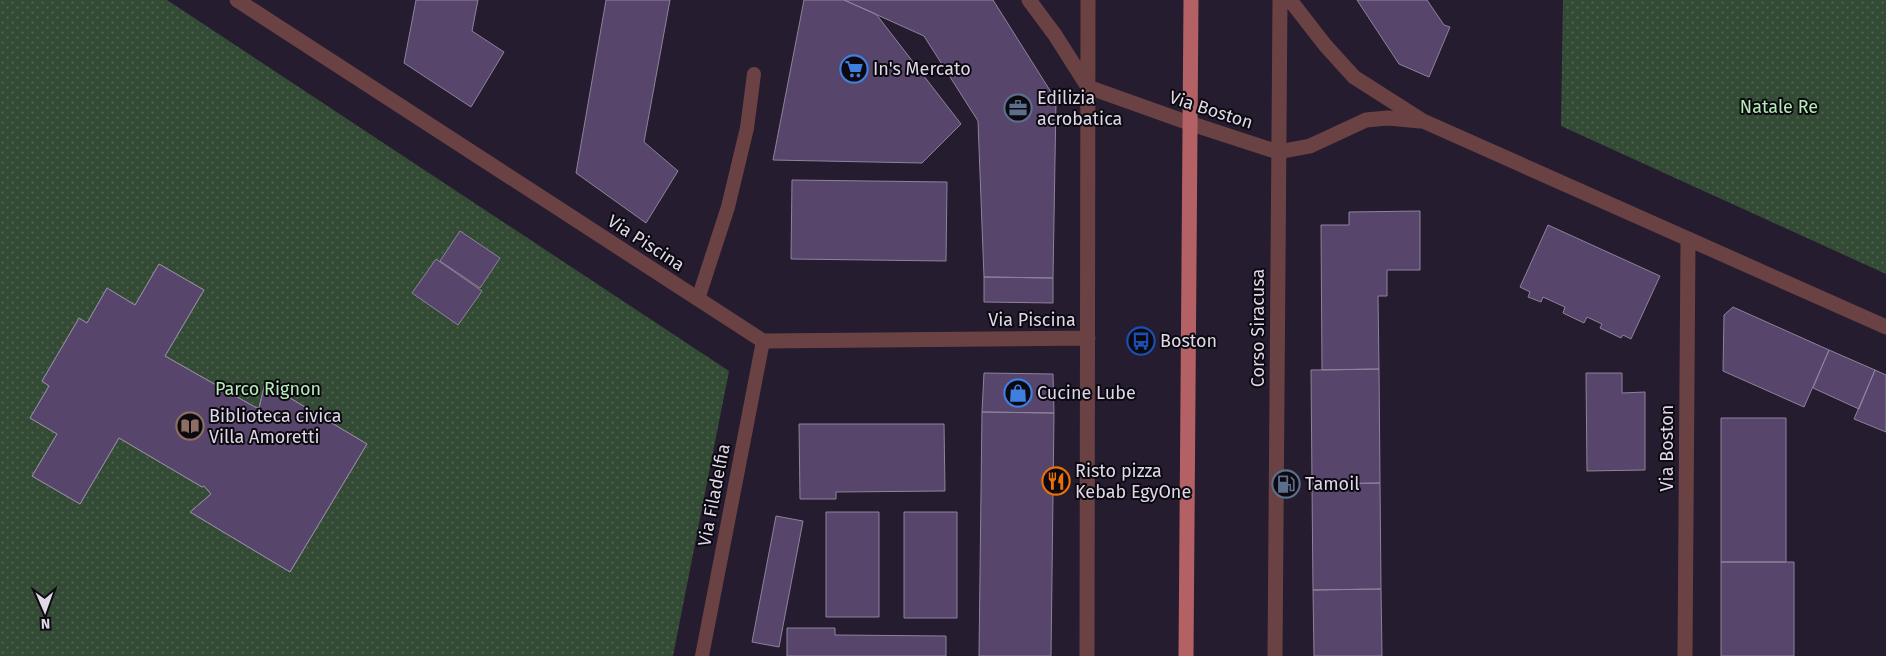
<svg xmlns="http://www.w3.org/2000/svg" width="1886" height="656" font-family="'Fira Sans',sans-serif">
<defs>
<pattern id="park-dots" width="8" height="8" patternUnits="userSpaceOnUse" patternTransform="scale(1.25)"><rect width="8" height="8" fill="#334b34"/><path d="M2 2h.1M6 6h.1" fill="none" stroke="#506451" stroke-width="1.8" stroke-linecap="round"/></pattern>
</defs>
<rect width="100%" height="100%" fill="#251c2f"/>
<!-- park -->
<path fill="url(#park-dots)" d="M0,0H167L729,371L673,656H0Z
M1563,0H1886V274L1561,126Z"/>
<!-- building -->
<path fill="#57456c" stroke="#8d839b" d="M416,0H478L472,31L504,52L471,107L404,63Z
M606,0H670L644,142L678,171L646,223L576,173Z
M804,0H844L876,14L961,124L922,163L773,160Z
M844,0H993L1056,100L1053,278L984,277L978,121L924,36Z
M1357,0H1427L1444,25L1450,27L1429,77L1399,64Z
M792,180L947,182L946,261L791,259Z
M1420,211V270H1387V296H1378L1379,369L1322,370L1321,225H1349V212Z
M1548,225L1660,276L1631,339L1623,335L1621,338L1600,328L1602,324L1587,317L1584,323L1563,313L1565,307L1543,297L1541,302L1528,297L1530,292L1520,287Z
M460,231L500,258L480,288L440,261Z
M436,259L482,291L458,325L412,293Z
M159,264L204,290L165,356L255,407L259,408L265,383L367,444L290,572L190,512L211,494L204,486L202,487L119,438L80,504L32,476L57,434L30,418L49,386L42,381L79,318L87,323L107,288L135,305Z
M159,264L204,290L165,356L255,407L259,408L265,383L367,444L290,572L190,512L211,494L204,486L202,487L119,438L80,504L32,476L57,434L30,418L49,386L42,381L79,318L87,323L107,288L135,305Z
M984,277L1053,278V303L984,302Z
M1733,307L1829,350L1804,407L1723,371L1724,315Z
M1829,350L1875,370L1859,409L1813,388Z
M1379,369L1380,483L1312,484L1311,370Z
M1875,370L1886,375V432L1854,419Z
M984,373L1053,374L1054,413L982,412Z
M1586,373H1622V393L1645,392V470L1587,471Z
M982,412L1054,413L1051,656H979Z
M1721,418H1786V562H1721Z
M799,424H944L945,491L836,492V499H800Z
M1380,483L1381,589L1313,590L1312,484Z
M826,512H879V617H826Z
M904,512H957V618H904Z
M776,516L803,521L779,647L752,642Z
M1721,562H1794V656H1721Z
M1381,589L1382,656H1314L1313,590Z
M787,628H835V635L946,636V656H787Z"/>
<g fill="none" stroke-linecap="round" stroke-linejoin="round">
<!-- lane -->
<path stroke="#6b4244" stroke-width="14" d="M698,299L728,207L747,128L754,74
M702,656L763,341"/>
<!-- street -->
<path stroke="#6b4244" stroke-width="15" d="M237,0L763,341L1088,338
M1029,0L1055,35L1088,87L1189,123L1278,152L1310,146L1366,120L1388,118L1420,121
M1290,0L1325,45L1354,77L1423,121L1886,327
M1087,656L1088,0
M1275,656L1280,0
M1685,656L1688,241"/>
<!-- primary -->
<path stroke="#b46166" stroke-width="15" d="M1186,656L1191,0"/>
</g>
<!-- icons -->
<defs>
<g id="supermarket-ring" transform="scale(1.4375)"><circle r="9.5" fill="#0c0911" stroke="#3f7fe0" stroke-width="1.5"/><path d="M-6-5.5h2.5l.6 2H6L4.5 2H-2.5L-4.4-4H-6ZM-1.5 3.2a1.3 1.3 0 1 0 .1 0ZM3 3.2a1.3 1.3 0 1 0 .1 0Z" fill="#3f7fe0"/></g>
<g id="office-ring" transform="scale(1.4375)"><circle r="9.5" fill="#0c0911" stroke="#5c6f8a" stroke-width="1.5"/><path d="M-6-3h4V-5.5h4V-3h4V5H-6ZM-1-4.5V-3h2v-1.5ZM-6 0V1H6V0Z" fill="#5c6f8a"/></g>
<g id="bus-ring" transform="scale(1.4375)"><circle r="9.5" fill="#0c0911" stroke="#1a4fb4" stroke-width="1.5"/><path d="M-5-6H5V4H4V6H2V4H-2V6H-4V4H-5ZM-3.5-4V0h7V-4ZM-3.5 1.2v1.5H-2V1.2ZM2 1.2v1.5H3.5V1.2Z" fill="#1a4fb4"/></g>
<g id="shop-ring" transform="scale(1.4375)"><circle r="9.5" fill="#0c0911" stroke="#3f7fe0" stroke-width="1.5"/><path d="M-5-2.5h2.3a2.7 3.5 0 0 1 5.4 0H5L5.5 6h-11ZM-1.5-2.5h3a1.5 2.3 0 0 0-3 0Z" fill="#3f7fe0"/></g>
<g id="library-ring" transform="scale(1.4375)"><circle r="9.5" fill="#0c0911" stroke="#8d6e63" stroke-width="1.5"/><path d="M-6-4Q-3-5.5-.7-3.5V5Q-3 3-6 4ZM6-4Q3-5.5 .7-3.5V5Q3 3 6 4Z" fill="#8d6e63"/></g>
<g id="restaurant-ring" transform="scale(1.4375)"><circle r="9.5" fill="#0c0911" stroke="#e8710a" stroke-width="1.5"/><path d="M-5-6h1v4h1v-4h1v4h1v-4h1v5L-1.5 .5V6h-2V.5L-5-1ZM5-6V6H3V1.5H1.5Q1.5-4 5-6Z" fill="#e8710a"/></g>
<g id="fuel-ring" transform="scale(1.4375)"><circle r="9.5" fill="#0c0911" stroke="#5c6f8a" stroke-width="1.5"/><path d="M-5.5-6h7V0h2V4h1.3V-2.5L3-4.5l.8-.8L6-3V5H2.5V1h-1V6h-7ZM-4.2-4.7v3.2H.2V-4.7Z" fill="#5c6f8a"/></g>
</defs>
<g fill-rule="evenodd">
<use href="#supermarket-ring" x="854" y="69"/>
<use href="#office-ring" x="1018" y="108"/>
<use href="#bus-ring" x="1141" y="341"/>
<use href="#shop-ring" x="1018" y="393"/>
<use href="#library-ring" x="190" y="426"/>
<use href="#restaurant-ring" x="1056" y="481"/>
<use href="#fuel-ring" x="1286" y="484"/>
</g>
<g text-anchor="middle" stroke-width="4" stroke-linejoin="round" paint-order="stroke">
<!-- poi labels -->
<g font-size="18" fill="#dfd9e7" stroke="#0c0911" text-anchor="start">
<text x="873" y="75">In's Mercato</text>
<text x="1037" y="104">Edilizia<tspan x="1037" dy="21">acrobatica</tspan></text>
<text x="1160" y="347">Boston</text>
<text x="1037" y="399">Cucine Lube</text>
<text x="209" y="422">Biblioteca civica<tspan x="209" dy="21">Villa Amoretti</tspan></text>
<text x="1075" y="477">Risto pizza<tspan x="1075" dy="21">Kebab EgyOne</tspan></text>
<text x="1305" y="490">Tamoil</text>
</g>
<!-- park labels -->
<g font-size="18" fill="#b3edb5" stroke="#0c0911">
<text x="1779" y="113">Natale Re</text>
<text x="268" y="395">Parco Rignon</text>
</g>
<!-- street labels -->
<g font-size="18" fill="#dfd9e7" stroke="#0c0911">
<text transform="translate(1211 110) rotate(18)" y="6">Via Boston</text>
<text transform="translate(646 243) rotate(33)" y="6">Via Piscina</text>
<text x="1032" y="326">Via Piscina</text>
<text transform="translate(1258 328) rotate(-90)" y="6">Corso Siracusa</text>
<text transform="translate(1667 448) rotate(-90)" y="6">Via Boston</text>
<text transform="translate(714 495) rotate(-79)" y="6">Via Filadelfia</text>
</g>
</g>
<!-- north arrow -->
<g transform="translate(45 611) rotate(178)" stroke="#0c0911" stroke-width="4" paint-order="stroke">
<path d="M0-4L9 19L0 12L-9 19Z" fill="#dfd9e7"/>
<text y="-8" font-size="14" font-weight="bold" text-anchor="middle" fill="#dfd9e7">N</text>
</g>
</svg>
